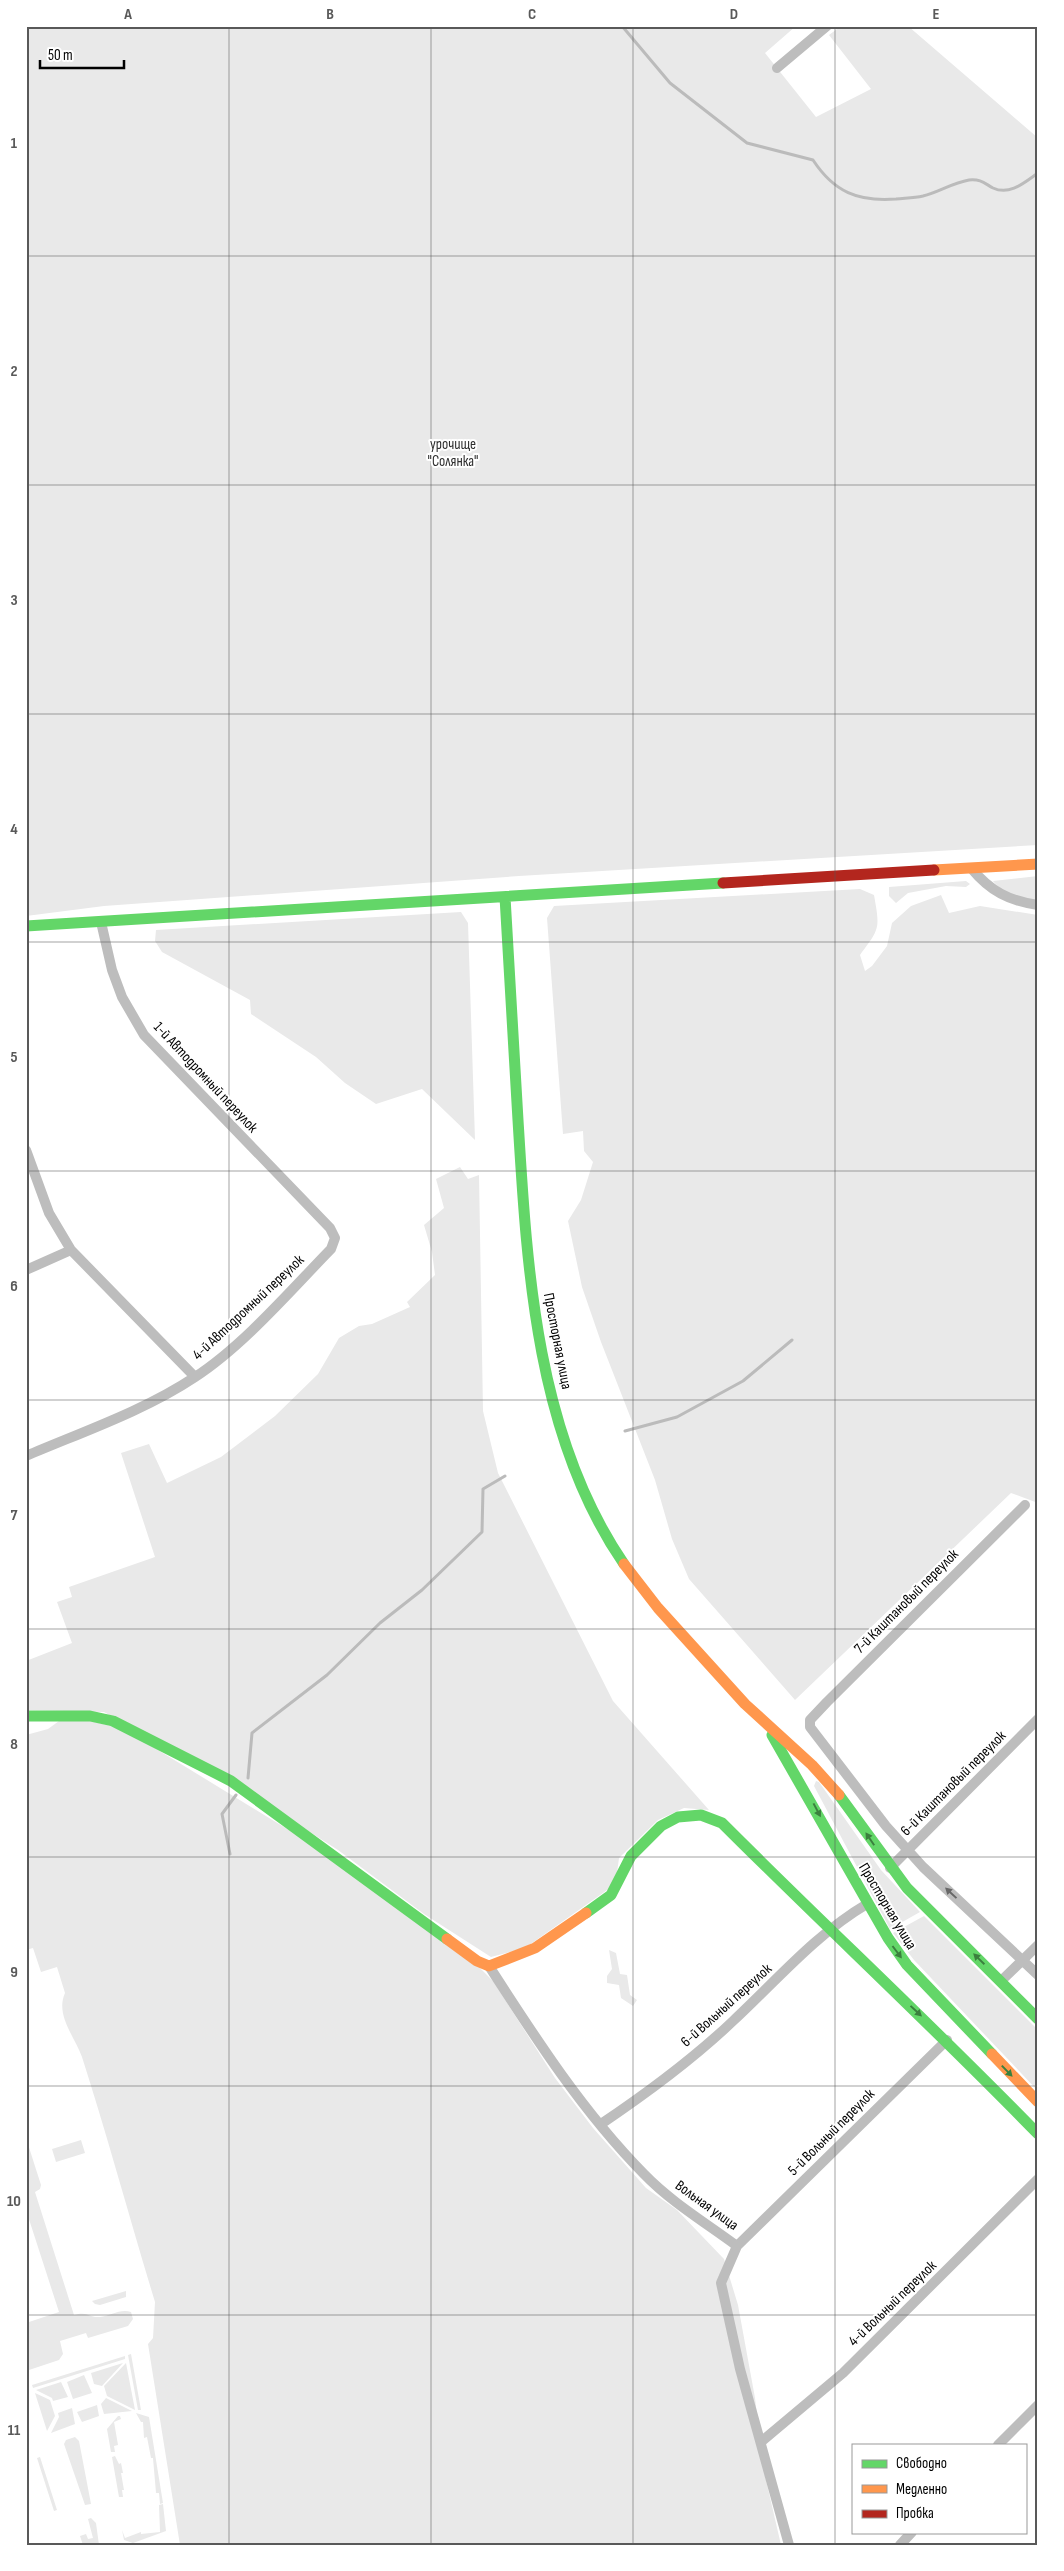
<svg xmlns="http://www.w3.org/2000/svg" width="1064" height="2571" font-family="'Sofia Sans Condensed',sans-serif">
<rect width="100%" height="100%" fill="#fff"/>
<!-- green -->
<path fill="#e9e9e9" d="M26,26H796L765,53L816,117L871,89L829,35L841,26H908L1038,138V845L519,876L104,906L26,916Z
M1038,876V901C1021,898 1004,895 993,881Z
M966,881L970,884L966,887L946,886L908,893L896,903L889,896V887Z
M860,889L874,895C880,929 880,928 860,955L865,971L872,966L887,946L892,923L911,906L941,895L949,913L980,906L1038,915V1503L1011,1493L795,1700L689,1579L672,1539L655,1480L601,1342L582,1287L568,1221L581,1200L593,1162L584,1151L583,1131L563,1134L547,918L554,906Z
M461,912L468,923L475,1140L422,1089L376,1104L345,1083L316,1057L251,1014L250,1000L162,952L155,941L156,930Z
M460,1167L468,1179L479,1175L483,1411L498,1473L613,1701L709,1810L684,1808L658,1820L619,1858L617,1873L610,1888L525,1948L491,1957L424,1914L338,1850L277,1811L104,1712L26,1710V1661L72,1643L57,1602L72,1597L69,1587L155,1557L121,1453L149,1444L167,1483L221,1457L275,1416L318,1374L339,1338L359,1326L372,1324L410,1307L407,1302L435,1275L432,1252L424,1225L444,1208L436,1179Z
M59,1721H90L111,1726L140,1739L302,1838L479,1967L493,1981L555,2078L593,2128L646,2188L677,2210L724,2259L738,2305L755,2398L763,2467L781,2545H180L148,2344L153,2338L155,2302C130,2220 108,2138 82,2057C75,2037 55,2015 65,1993L57,1967L41,1972L33,1948L26,1950V1735L48,1729Z
M816,1781L819,1782L881,1870L920,1912L890,1929L814,1786Z
M924,1916L1038,2030V2091L914,1960L893,1933Z
M609,1950L616,1953L620,1974L627,1975L630,1995L637,2000L633,2006L621,1998L619,1985L607,1983V1976L612,1969Z
M26,2138L41,2185L40,2189L35,2192L74,2315C89,2311 88,2318 100,2317C110,2316 121,2308 131,2312L133,2319L128,2326L88,2338L86,2333L60,2341L63,2354L59,2360L29,2370H26V2323L59,2312L26,2210Z
M81,2140L85,2153L56,2162L52,2149Z
M126,2291V2297L100,2305L95,2304L92,2301Z
M131,2354L141,2410H138L128,2355Z
M125,2356V2359L33,2388L32,2385Z
M123,2363L102,2386L94,2384L91,2373Z
M126,2363L135,2410L107,2396L104,2386Z
M84,2375L92,2393L73,2399L67,2382Z
M61,2382L68,2397L53,2401L52,2398L36,2390Z
M35,2393L50,2400L55,2416L47,2431Z
M106,2398L132,2411L104,2414L101,2404Z
M97,2405L99,2416L82,2422L77,2412Z
M72,2408L75,2424L51,2433L59,2417L58,2413Z
M136,2413L149,2417L163,2503L160,2504L159,2493H156L153,2458H151L147,2437L144,2438L143,2422H141Z
M118,2416H120L121,2419L114,2422L118,2445L114,2446L115,2452H111L107,2429Z
M75,2437L79,2441L91,2504L85,2505L64,2444L66,2440Z
M115,2456L119,2464L121,2463L123,2473H121L124,2490H122L123,2497H119L112,2457Z
M40,2457L57,2510L54,2511L37,2458Z
M163,2504L166,2531L133,2543L124,2540L122,2530L125,2538L141,2532V2534L160,2532L159,2505Z
M91,2518L96,2523L99,2545H83L80,2536L86,2534L88,2539L93,2538L88,2519Z"/>
<g fill="none" stroke-linecap="round" stroke-linejoin="round">
<!-- stream -->
<path stroke="#bbb" stroke-width="3" d="M622,26L670,83L747,143L813,160C834,192 858,202 896,199C905,198 914,198 923,196C939,192 952,183 969,180C981,179 984,183 993,188C1010,196 1025,182 1038,173
M625,1431L677,1417L743,1381L792,1340
M248,1778L252,1733L327,1675L380,1623L422,1590L482,1532L483,1489L505,1476
M230,1854L222,1814L236,1795"/>
<!-- street -->
<path stroke="#bdbdbd" stroke-width="10" d="M777,68L827,26
M971,868C990,891 1009,901 1038,905
M26,1150L49,1213L71,1250
M26,1270L71,1250L195,1377
M26,1456C82,1432 144,1411 195,1377C243,1346 291,1290 331,1249L335,1238L330,1228L144,1035L122,997L112,970L101,922
M1025,1505L827,1702L810,1720V1727L886,1826L923,1867L1038,1975
M890,1868L1038,1719
M489,1966C536,2039 583,2112 644,2174C671,2202 706,2223 737,2246
M1001,1981L1038,1945
M601,2124C647,2093 692,2060 733,2021C776,1981 816,1934 867,1904
M761,2442L843,2373L1038,2179
M998,2445L1038,2405
M789,2545L740,2369L721,2283L737,2246L947,2040
M900,2545L912,2532"/>
<!-- fast -->
<path stroke="#63d668" stroke-width="11" d="M505,897C509,971 514,1046 518,1120C527,1269 536,1436 624,1564
M26,926L723,883
M26,1716H90L113,1721L231,1781L447,1939
M772,1735L888,1938L907,1965L992,2054
M839,1795L907,1888L1038,2019
M586,1913L611,1895L631,1856L661,1826L678,1817L701,1815L722,1823C827,1928 935,2028 1038,2134"/>
<!-- slow -->
<path stroke="#ff974d" stroke-width="11" d="M934,870L1038,864
M624,1564L658,1608L745,1704L812,1765L839,1795
M447,1939L477,1961L489,1966L535,1948L586,1913
M992,2054L1038,2102"/>
<!-- jam -->
<path stroke="#b3261e" stroke-width="11" d="M723,883L934,870"/>
</g>
<!-- one-way arrows -->
<defs><path id="oneway-solid" d="M-6-.8H1V-3.2L6.5 0L1 3.2V.8H-6Z" transform="scale(1.25)"/></defs>
<g fill="#3b803e">
<use href="#oneway-solid" transform="translate(817 1810) rotate(62)"/>
<use href="#oneway-solid" transform="translate(870 1839) rotate(-124)"/>
<use href="#oneway-solid" transform="translate(897 1952) rotate(53)"/>
<use href="#oneway-solid" transform="translate(979 1959) rotate(-136)"/>
<use href="#oneway-solid" transform="translate(916 2011) rotate(43)"/>
<use href="#oneway-solid" transform="translate(1007 2071) rotate(46)"/>
</g>
<use fill="#686868" href="#oneway-solid" transform="translate(951 1893) rotate(-137)"/>
<!-- grid -->
<path fill="none" stroke="#595959" stroke-width="1" stroke-opacity="0.55" d="M229,26V2545M431,26V2545M633,26V2545M835,26V2545M26,256H1038M26,485H1038M26,714H1038M26,942H1038M26,1171H1038M26,1400H1038M26,1629H1038M26,1857H1038M26,2086H1038M26,2315H1038"/>
<g text-anchor="middle" stroke-width="4" stroke-linejoin="round" paint-order="stroke">
<!-- park labels -->
<g font-size="15" fill="#2e2e2e" stroke="#fff">
<text x="453" y="449">урочище<tspan x="453" dy="17">"Солянка"</tspan></text>
</g>
<!-- street labels -->
<g font-size="15" fill="#000" stroke="#fff">
<text transform="translate(206 1077) rotate(47)" y="5">1-й Автодромный переулок</text>
<text transform="translate(248 1307) rotate(-43)" y="5">4-й Автодромный переулок</text>
<text transform="translate(558 1341) rotate(79)" y="5">Просторная улица</text>
<text transform="translate(906 1601) rotate(-45)" y="5">7-й Каштановый переулок</text>
<text transform="translate(953 1783) rotate(-45)" y="5">6-й Каштановый переулок</text>
<text transform="translate(888 1906) rotate(59)" y="5">Просторная улица</text>
<text transform="translate(726 2005) rotate(-42)" y="5">6-й Вольный переулок</text>
<text transform="translate(831 2132) rotate(-45)" y="5">5-й Вольный переулок</text>
<text transform="translate(707 2205) rotate(36)" y="5">Вольная улица</text>
<text transform="translate(892 2303) rotate(-44)" y="5">4-й Вольный переулок</text>
</g>
</g>
<!-- border -->
<rect width="1064" height="2571" fill="none" stroke="#ffffff" stroke-width="55"/>
<!-- legend -->
<rect x="852" y="2444" width="175" height="90" fill="#ffffff" stroke="#999999"/>
<rect x="862" y="2460" width="25" height="8" fill="#63d668" stroke="#999999"/>
<text x="896" y="2468" font-size="15" fill="#000000">Свободно</text>
<rect x="862" y="2485" width="25" height="8" fill="#ff974d" stroke="#999999"/>
<text x="896" y="2494" font-size="15" fill="#000000">Медленно</text>
<rect x="862" y="2510" width="25" height="8" fill="#b3261e" stroke="#999999"/>
<text x="896" y="2518" font-size="15" fill="#000000">Пробка</text>
<!-- scale -->
<path d="M40 60v8h84v-8" fill="none" stroke="#000000" stroke-width="2.5"/>
<text x="48" y="60" font-size="15" fill="#000000" stroke="#ffffff" stroke-width="4" paint-order="stroke">50 m</text>
<rect x="28" y="28" width="1008" height="2516" fill="none" stroke="#595959" stroke-width="2"/>
<g font-size="16" text-anchor="middle" font-weight="bold" fill="#595959">
<text x="128" y="19">A</text>
<text x="330" y="19">B</text>
<text x="532" y="19">C</text>
<text x="734" y="19">D</text>
<text x="936" y="19">E</text>
<text x="14" y="148">1</text>
<text x="14" y="376">2</text>
<text x="14" y="605">3</text>
<text x="14" y="834">4</text>
<text x="14" y="1062">5</text>
<text x="14" y="1291">6</text>
<text x="14" y="1520">7</text>
<text x="14" y="1749">8</text>
<text x="14" y="1977">9</text>
<text x="14" y="2206">10</text>
<text x="14" y="2435">11</text>
</g>
</svg>
